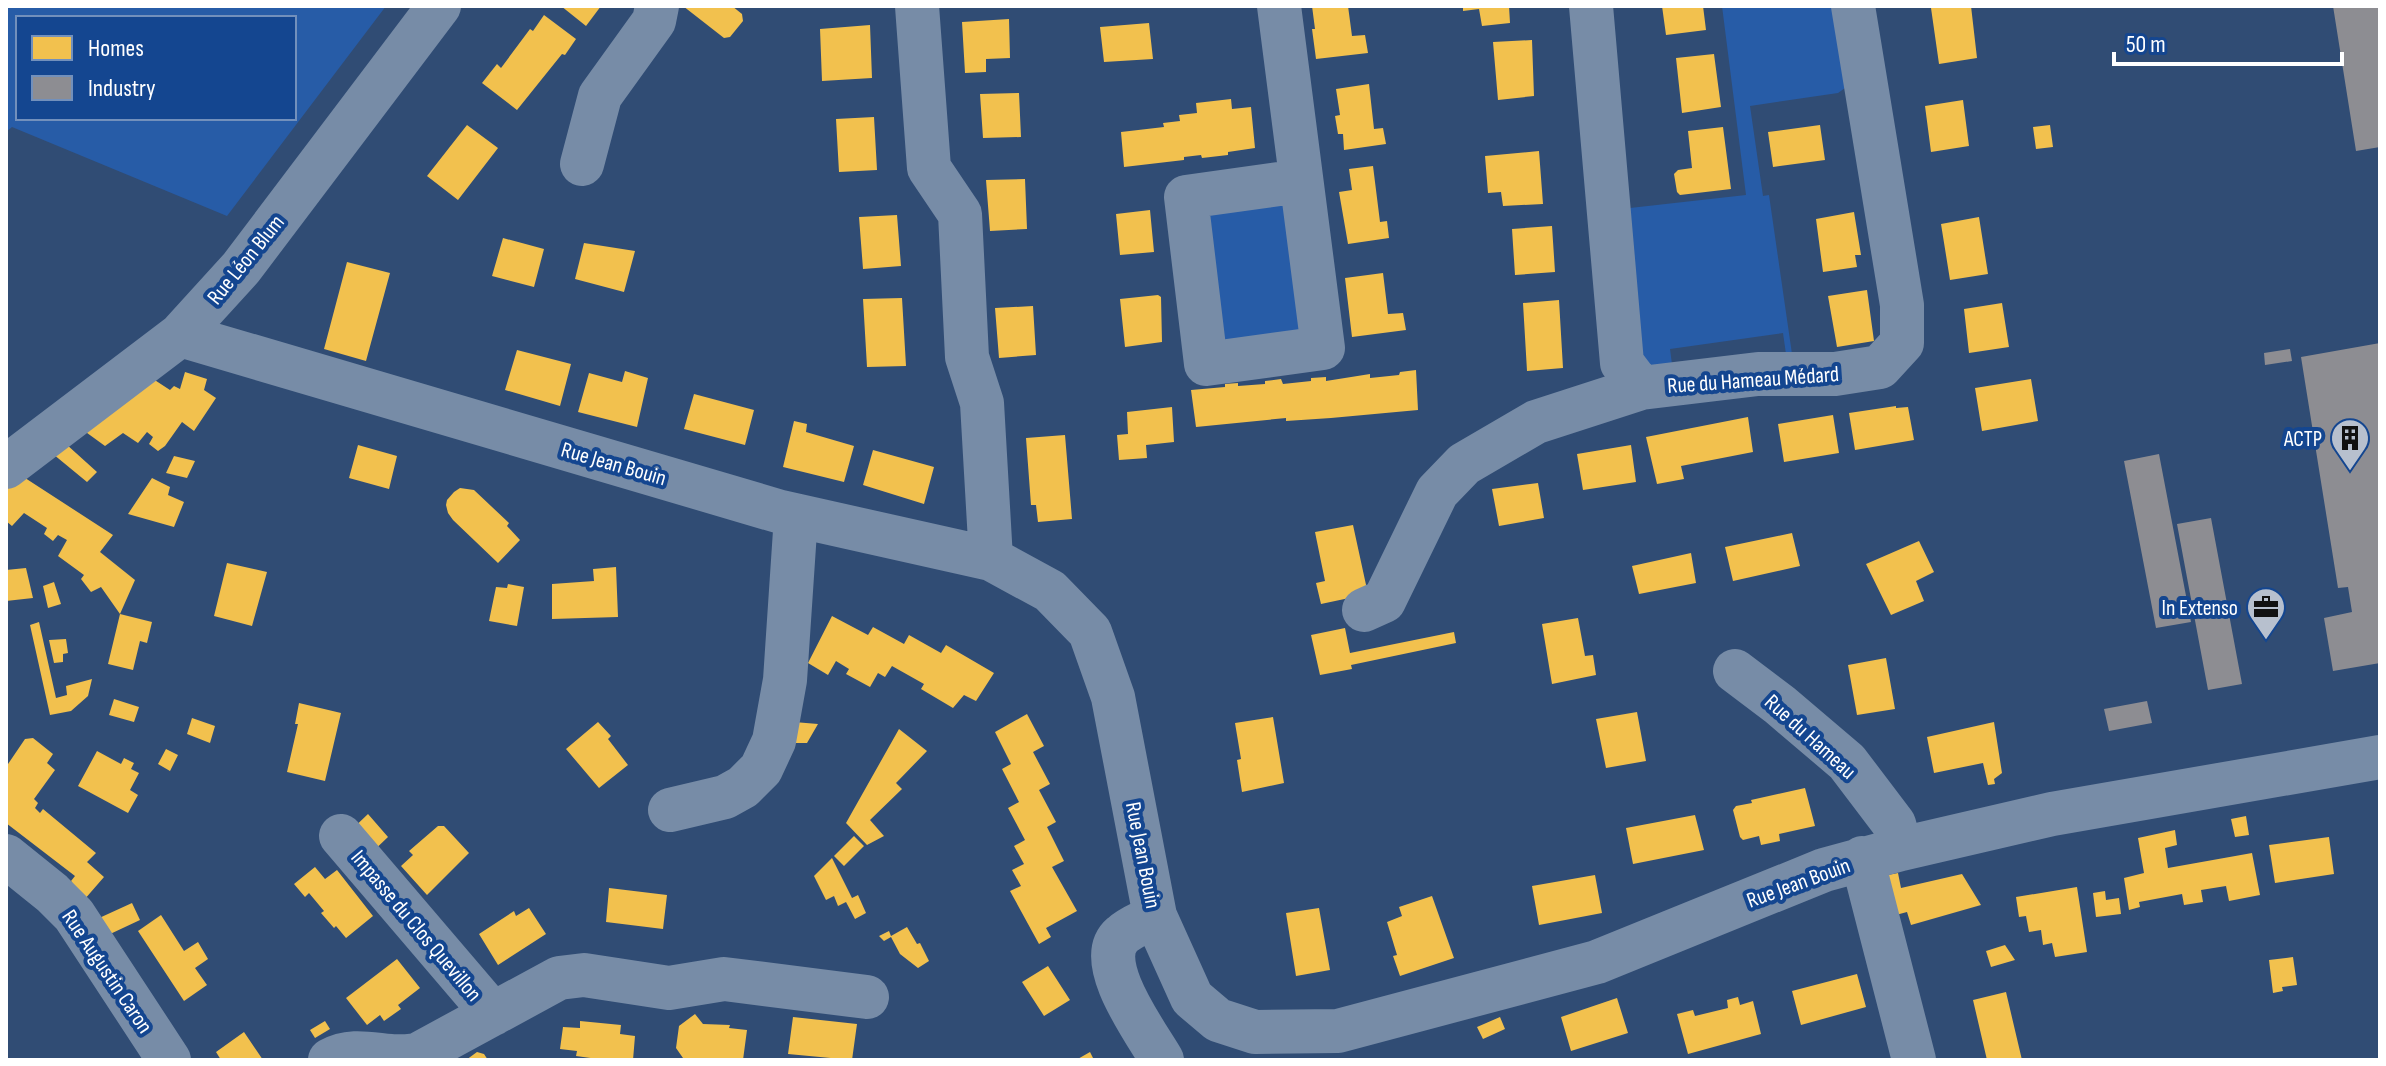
<svg xmlns="http://www.w3.org/2000/svg" width="2386" height="1066" font-family="'Sofia Sans Condensed',sans-serif">
<rect width="100%" height="100%" fill="#304c74"/>
<!-- green -->
<path fill="#275ca7" fill-rule="evenodd" d="M6,6H386L227,216L12,127L6,132ZM18,18H294V118H18Z
M1722,6H1841L1845,88L1838,93L1750,106L1763,196L1769,195L1792,354H1786L1783,333L1670,349L1673,372L1664,373L1638,358L1621,209L1746,195Z
M1286,199L1305,324L1293,344L1222,339L1210,215Z"/>
<!-- homes -->
<path fill="#f2c14e" d="M561,6H601L586,26Z
M683,6H732L742,14L743,21L730,37L724,38Z
M1312,6H1348L1352,36L1365,35L1368,53L1316,59L1312,29H1315Z
M1463,6H1509L1510,23L1482,26L1479,9L1463,11Z
M1662,6H1703L1706,30L1666,35Z
M1946,6H1971L1977,58L1939,64L1931,8Z
M544,15L576,39L565,55L562,54L517,110L482,83L497,64L501,68L530,29L533,31Z
M1009,19L1010,58L986,59V72L965,73L962,22Z
M1149,23L1153,59L1104,62L1100,27Z
M870,25L872,78L822,81L820,29Z
M1532,40L1534,96L1498,100L1493,42Z
M1714,54L1721,107L1682,113L1676,58Z
M1369,84L1374,129L1383,128L1386,144L1344,150L1343,134H1338L1335,116L1340,115L1336,89Z
M1019,93L1021,137L983,138L980,94Z
M1231,99L1232,109L1251,107L1255,148L1228,152V155L1202,158L1201,155L1184,157V160L1124,167L1121,132L1164,127L1163,123L1180,121L1179,115L1197,113L1196,103Z
M1963,100L1969,146L1931,152L1925,106Z
M874,117L877,170L839,172L836,119Z
M467,125L498,148L458,200L427,176Z
M1820,125L1825,160L1773,167L1768,132Z
M2050,125L2053,147L2036,149L2033,127Z
M1723,127L1731,189L1680,195L1677,192L1674,174L1678,170L1692,168L1688,131Z
M1539,151L1543,204L1503,206L1501,192L1488,193L1485,156Z
M1373,166L1380,222L1387,221L1389,238L1348,244L1339,192L1352,190L1349,169Z
M1025,179L1027,229L990,231L986,180Z
M1150,210L1154,252L1120,255L1116,214Z
M1854,212L1861,255H1855L1857,267L1823,272L1816,219Z
M897,215L901,266L863,269L859,217Z
M1979,217L1988,274L1950,280L1941,224Z
M1552,226L1555,272L1515,275L1512,229Z
M503,238L544,249L534,287L492,276Z
M584,243L635,251L624,292L575,279Z
M347,262L390,273L366,361L324,349Z
M1383,273L1388,314L1403,313L1406,330L1352,337L1345,278Z
M1867,290L1874,341L1837,347L1828,296Z
M1158,295L1161,297L1162,342L1125,347L1120,299Z
M902,298L906,366L867,367L863,299Z
M1559,300L1563,368L1527,371L1523,303Z
M2002,303L2009,347L1969,353L1964,309Z
M1033,306L1036,355L999,358L995,308Z
M517,350L571,364L560,406L505,390Z
M1416,370L1418,410L1331,418L1286,421V418L1196,427L1191,390L1225,387V384L1238,383V386L1265,384V381L1281,379L1283,384L1311,381V378L1326,377V381L1370,374V378L1399,375L1400,372Z
M625,371L648,378L637,427L578,412L589,373L622,382Z
M185,372L207,379L204,390L216,398L194,431L182,422L165,446L158,451L149,444L153,437L147,432L138,443L123,433L105,446L83,430L147,375L170,390L174,386L180,389Z
M2031,379L2038,421L1982,431L1975,388Z
M694,394L754,410L745,445L684,429Z
M1896,406V408L1908,407L1914,440L1855,450L1849,413Z
M1172,407L1174,442L1146,445L1147,458L1119,460L1117,435L1128,434L1127,412Z
M1833,415L1839,453L1784,462L1778,424Z
M1748,417L1753,452L1681,466L1684,479L1657,484L1646,437Z
M794,421L807,424L806,432L854,446L844,482L783,467Z
M1065,435L1072,519L1038,522L1036,505H1031L1026,438Z
M66,444L97,472L87,482L53,454Z
M358,445L397,456L389,489L349,478Z
M1631,445L1636,482L1583,490L1577,454Z
M873,450L934,467L924,504L863,485Z
M174,456L195,461L187,478L166,473Z
M22,476L113,535L100,552L135,580L120,614L101,587L91,592L81,579L84,575L58,556L67,540L58,535L53,541L44,534L47,528L24,513L12,526L6,521V490Z
M152,478L170,487L168,495L184,502L174,527L128,514Z
M1538,483L1544,518L1499,526L1492,489Z
M460,488L474,490L509,523L507,526L520,540L498,563L453,520L448,513L446,505L447,500L454,492Z
M1353,525L1368,594L1321,604L1316,583L1325,581L1315,532Z
M1792,533L1800,566L1733,581L1725,547Z
M1919,541L1934,572L1916,581L1924,601L1891,615L1866,564Z
M1691,553L1696,583L1639,594L1632,566Z
M227,563L267,572L252,626L214,616Z
M616,567L618,617L552,619V584L594,581L593,569Z
M26,568L33,598L6,601V570Z
M54,582L61,604L48,608L43,586Z
M508,584L524,587L517,626L489,621L496,587L507,588Z
M120,614L152,622L147,643L140,641L133,670L108,664Z
M832,616L868,635L873,627L904,644L909,635L941,653L946,645L994,673L976,701L964,695L953,708L921,689L924,684L892,666L885,677L878,673L870,687L846,674L849,669L836,661L828,675L808,663Z
M1578,618L1585,656L1593,655L1596,675L1552,684L1542,624Z
M39,622L56,698L67,695L66,686L92,679L88,696L71,711L50,715L30,625Z
M1345,628L1350,653L1454,632L1456,643L1351,665L1352,669L1320,675L1311,635Z
M66,639L68,653L63,654V662L54,663L49,640Z
M1886,658L1895,709L1857,715L1848,665Z
M114,699L139,707L134,722L109,715Z
M299,703L341,713L325,781L287,772L298,724H295Z
M1637,712L1646,761L1606,768L1596,719Z
M1027,714L1044,746L1033,752L1050,784L1039,790L1056,822L1047,827L1064,861L1052,867L1077,911L1046,928L1051,937L1039,944L1010,891L1021,886L1012,870L1024,864L1014,846L1025,840L1008,808L1019,802L1002,769L1011,764L995,732Z
M1273,717L1284,783L1242,792L1237,760L1241,759L1235,723Z
M192,718L215,726L210,743L187,734Z
M598,722L611,736L608,739L628,765L599,788L566,749Z
M794,722L818,724L807,743H793Z
M1994,722L2002,773L1994,779L1995,784L1988,785L1983,763L1934,773L1927,737Z
M899,729L927,751L896,783L902,789L870,820L884,836L867,845L846,823Z
M33,738L53,754L47,763L55,770L34,799L38,803L35,808L40,813L43,809L96,853L87,862L104,877L84,900L71,881L75,876L6,823V767L25,739Z
M166,749L178,755L170,771L158,764Z
M97,751L121,764L124,758L134,763L131,769L139,773L130,790L138,795L128,813L78,786Z
M1805,788L1815,826L1779,834L1780,841L1761,845L1759,836L1743,840L1740,837L1733,810L1736,806L1752,803L1751,800Z
M368,814L388,837L367,857L347,834Z
M1695,815L1704,850L1633,864L1626,828Z
M2246,816L2249,835L2235,837L2231,819Z
M438,826H444L469,853L427,895L401,866L413,855L409,851Z
M2175,830L2177,845L2165,848L2168,868L2252,853L2260,895L2229,901L2226,886L2201,890L2203,902L2184,905L2182,894L2139,902L2140,907L2129,910L2124,878L2144,873L2138,838Z
M854,836L864,846L844,866L834,856Z
M2329,837L2334,874L2275,883L2269,845Z
M832,858L852,898L858,895L866,913L855,919L846,902L838,906L834,896L826,900L814,876Z
M315,867L325,879L337,870L373,916L346,938L336,926L334,928L321,913L324,911L309,893L305,897L294,884Z
M1898,873L1901,888L1962,874L1981,905L1911,925L1907,912L1892,916L1883,876Z
M1595,875L1602,913L1539,925L1532,886Z
M2077,887L2087,952L2055,957L2052,943L2043,945L2041,930L2029,932L2026,916L2019,917L2016,897Z
M609,888L667,895L663,929L606,922Z
M2105,891L2106,900L2119,898L2121,914L2096,917L2093,893Z
M1432,896L1454,958L1400,976L1393,956L1397,955L1387,922L1402,916L1399,907Z
M132,903L140,920L108,935L97,919Z
M529,908L546,934L498,965L479,934L514,911L516,916Z
M1319,908L1330,970L1296,976L1286,913Z
M161,915L184,951L198,942L208,959L195,968L207,985L184,1001L138,931Z
M907,927L917,944L920,943L929,961L918,968L900,954L891,937L884,941L879,936L889,931L891,936Z
M2005,945L2015,960L1991,967L1986,951Z
M2293,957L2297,985L2282,987L2283,991L2273,993L2269,960Z
M397,959L420,988L398,1005L401,1009L384,1021L380,1015L367,1025L346,998Z
M1048,966L1070,1000L1044,1016L1022,982Z
M1857,974L1866,1007L1801,1025L1792,991Z
M2006,992L2022,1060H1987L1973,1000Z
M1738,997L1740,1005L1753,1001L1761,1034L1688,1054L1677,1014L1693,1010L1695,1016L1728,1008L1727,1000Z
M1617,998L1628,1033L1571,1051L1561,1017Z
M695,1014L703,1024L730,1025L729,1028L747,1030L743,1060L683,1058L676,1048L679,1026Z
M793,1017L857,1024L852,1060L788,1054Z
M1500,1017L1505,1029L1483,1039L1477,1027Z
M325,1021L330,1029L315,1038L310,1030Z
M580,1021L621,1025L620,1034L635,1036L633,1060H605L576,1056L577,1051L560,1049L563,1027L580,1028Z
M244,1032L263,1060H221L216,1052Z
M477,1052L484,1054L488,1060H466Z
M1090,1052L1094,1060H1076Z"/>
<!-- industry -->
<path fill="#8d8d92" d="M2333,6H2380V147L2356,151Z
M2380,343V663L2333,671L2324,618L2352,612L2348,587L2338,588L2301,357Z
M2290,349L2292,361L2265,365L2264,353Z
M2159,454L2191,622L2156,628L2124,461Z
M2211,518L2242,684L2208,690L2177,524Z
M2147,701L2152,723L2109,731L2104,709Z"/>
<g fill="none" stroke-linecap="round" stroke-linejoin="round">
<!-- minor -->
<path stroke="#778ca7" stroke-width="44" d="M917,6L929,168L960,214L967,357L982,403L991,559
M1279,6L1323,348L1206,364L1186,197L1301,181
M1591,6L1622,363L1641,388L1758,374H1835L1880,367L1902,343V305L1853,6
M582,164L600,96L654,21L657,6
M180,335L781,512L991,559L1050,591L1090,632L1113,697L1155,916L1192,998L1218,1020L1255,1032L1338,1031L1597,962L1824,870L1901,849L2052,814L2380,757
M6,467L180,335L241,268L439,6
M1364,610L1384,601L1437,492L1464,464L1536,422L1641,388
M1735,671L1780,705L1847,762L1894,824L1901,849
M670,810L725,797L743,787L761,769L774,741L785,680L796,516
M341,836L493,1014
M6,856L52,893L74,915L169,1060
M1862,858L1914,1060
M1155,916C1145,922 1130,927 1122,935C1092,961 1147,1034 1162,1060
M330,1060C350,1049 369,1054 390,1056C399,1057 408,1056 417,1055L559,978L584,975L669,988L724,979L867,997"/>
</g>
<!-- icons -->
<defs>
<g id="building-pin" transform="scale(2)"><path d="M0 17L-7.5 6A9.5 9.5 0 1 1 7.5 6Z" fill="#b7c0ce" stroke="#144690"/><path d="M-4-6H4V6H1V3H-1V6H-4ZM-2.5-4.3h1.7v1.8h-1.7ZM.8-4.3h1.7v1.8H.8ZM-2.5-1h1.7V.8h-1.7ZM.8-1h1.7V.8H.8Z" fill="#111"/></g>
<g id="office-pin" transform="scale(2)"><path d="M0 17L-7.5 6A9.5 9.5 0 1 1 7.5 6Z" fill="#b7c0ce" stroke="#144690"/><path d="M-6-3h4V-5.5h4V-3h4V5H-6ZM-1-4.5V-3h2v-1.5ZM-6 0V1H6V0Z" fill="#111"/></g>
</defs>
<g fill-rule="evenodd">
<use href="#building-pin" x="2350" y="438"/>
<use href="#office-pin" x="2266" y="607"/>
</g>
<g text-anchor="middle" stroke-width="8" stroke-linejoin="round" paint-order="stroke">
<!-- street labels -->
<g font-size="22" fill="#fff" stroke="#144690">
<text transform="translate(245 259) rotate(-51)" y="8">Rue Léon Blum</text>
<text transform="translate(1753 379) rotate(-4)" y="8">Rue du Hameau Médard</text>
<text transform="translate(614 463) rotate(16)" y="8">Rue Jean Bouin</text>
<text transform="translate(1811 736) rotate(42)" y="8">Rue du Hameau</text>
<text transform="translate(1144 855) rotate(79)" y="8">Rue Jean Bouin</text>
<text transform="translate(1798 882) rotate(-20)" y="8">Rue Jean Bouin</text>
<text transform="translate(417 925) rotate(50)" y="8">Impasse du Clos Quevillon</text>
<text transform="translate(108 971) rotate(56)" y="8">Rue Augustin Caron</text>
</g>
<!-- poi labels -->
<g font-size="22" fill="#fff" stroke="#144690" text-anchor="end">
<text x="2322" y="446">ACTP</text>
<text x="2238" y="615">In Extenso</text>
</g>
</g>
<!-- border -->
<rect width="2386" height="1066" fill="none" stroke="#ffffff" stroke-width="16"/>
<!-- legend -->
<rect x="16" y="16" width="280" height="104" fill="#144690" stroke="#7290bc" stroke-width="2"/>
<rect x="32" y="36" width="40" height="24" fill="#f2c14e" stroke="#7290bc" stroke-width="2"/>
<text x="88" y="56" font-size="24" fill="#ffffff">Homes</text>
<rect x="32" y="76" width="40" height="24" fill="#8d8d92" stroke="#7290bc" stroke-width="2"/>
<text x="88" y="96" font-size="24" fill="#ffffff">Industry</text>
<!-- scale -->
<path d="M2114 52v12h228v-12" fill="none" stroke="#ffffff" stroke-width="4"/>
<text x="2126" y="52" font-size="24" fill="#ffffff" stroke="#144690" stroke-width="6" paint-order="stroke">50 m</text>
</svg>
